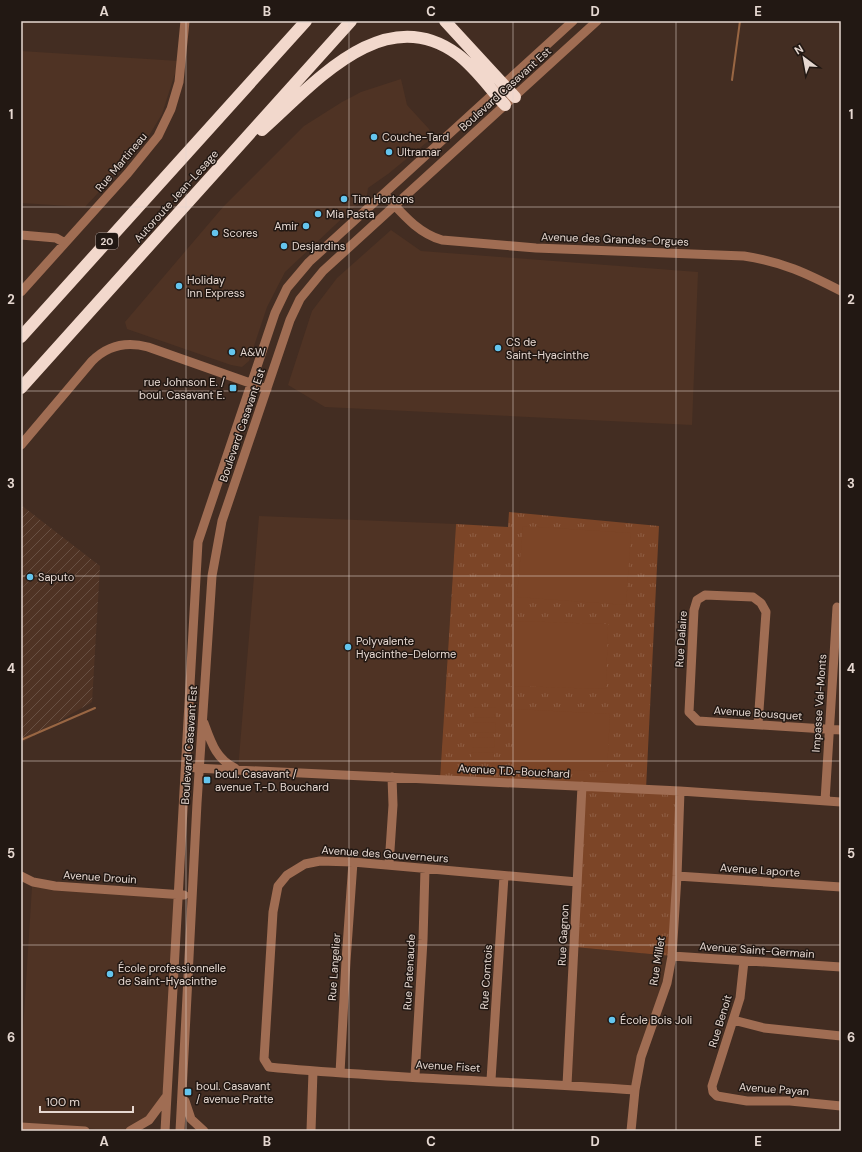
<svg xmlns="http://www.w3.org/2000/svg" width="862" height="1152" font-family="'DM Sans',sans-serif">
<defs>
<pattern id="industrial-furrows" width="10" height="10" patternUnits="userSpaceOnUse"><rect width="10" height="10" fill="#4f3324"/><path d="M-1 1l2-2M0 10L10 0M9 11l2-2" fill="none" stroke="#685043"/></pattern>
<pattern id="grass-tufts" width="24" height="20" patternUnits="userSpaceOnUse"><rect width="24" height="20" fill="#7c4527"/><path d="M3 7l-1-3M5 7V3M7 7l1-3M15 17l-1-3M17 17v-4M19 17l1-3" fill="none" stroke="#8f5f45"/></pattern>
</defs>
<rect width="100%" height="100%" fill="#432d22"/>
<!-- built -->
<path fill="#4f3324" d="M21,51L179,61L162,114L145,142L85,207L21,203Z
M401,79L407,105L429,129L432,138L388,174L368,188L367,195L285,272L267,307L249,361L242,367L231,365L127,329L125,322L223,207L304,126L342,102L361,92Z
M391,230L421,251L698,272L692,425L325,407L288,385L312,311L337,278Z
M259,516L456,524L440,779L238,770Z
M32,887L176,898L163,1091L160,1103L142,1121L124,1131L21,1124V1062Z
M574,947L672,956L635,1090L567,1085Z"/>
<!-- industrial -->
<path fill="url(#industrial-furrows)" d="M21,505L100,566L92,702L21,743Z"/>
<!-- grass -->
<path fill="url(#grass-tufts)" d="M509,512L659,526L646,789L680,791L672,956L574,947L582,786L440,779L456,524L508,527Z"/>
<!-- pitch -->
<path fill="#7c4527" d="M523,526L631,533L626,605L517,597Z
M513,621L608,624L606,689L511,686Z
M474,707L496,708V718L474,717Z
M515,709L610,714L607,772L512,767Z
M473,722L496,723L495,733L473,732Z
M472,737L495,738L494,748L472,747Z
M472,752L494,753L493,764L471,762Z"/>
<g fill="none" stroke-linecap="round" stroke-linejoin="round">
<!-- stream -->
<path stroke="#996643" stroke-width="2" d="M732,80L740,21
M21,740L95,708"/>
<!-- minor -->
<path stroke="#a06d53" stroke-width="9" d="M384,194C401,212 417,233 442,240L536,248L744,256C783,262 806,273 841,291
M21,235L56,238L65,243
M21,292L128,173L158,136L171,109L179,82L185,21
M21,445L92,361C108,345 126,341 148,347L267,389
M204,723C211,742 216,759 235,768
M758,724L766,612L761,603L753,597L705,595L697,600L694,610L689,712L698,721L841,730
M195,768L680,791L841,802
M825,801L837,607
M389,865L393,805L392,777
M21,876L33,882L55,886L184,895
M677,876L841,887
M577,882L353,862L320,861L305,864L287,875L278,886L273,912L264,1059L269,1067C391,1079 513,1081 635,1090
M672,956L841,967
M744,961L740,998L712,1086L713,1092L717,1096L747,1101H790L841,1106
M733,1020L764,1028L841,1036
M340,1073L346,961L353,862
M415,1076L423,940L425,869
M491,1080L504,876
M567,1085L582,786
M185,1101L191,1119L204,1131
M21,1127L85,1131
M130,1131L149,1120L166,1097
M165,1131L198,542L275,313L287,288L309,262L573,21
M180,1131L197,803L212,576L222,521L290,320L300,299L323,271L597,21
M311,1131L313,1071
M631,1131L635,1090L641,1057L667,983L672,956L677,876L680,791"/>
<!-- highway -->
<path stroke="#f2d8cc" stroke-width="12" d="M445,21L515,97
M262,130C313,85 383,0 457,54C475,67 490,89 505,105
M21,337L306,21
M21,388L351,21"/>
</g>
<!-- grid -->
<path fill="none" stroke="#e6d8d1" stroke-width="1" stroke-opacity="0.55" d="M186,21V1131M349,21V1131M513,21V1131M676,21V1131M21,207H841M21,391H841M21,576H841M21,761H841M21,945H841"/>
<!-- markers -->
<g fill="#64c5ee" stroke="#221813" stroke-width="1.5">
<circle cx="374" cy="137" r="4"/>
<circle cx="389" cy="152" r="4"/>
<circle cx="344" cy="199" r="4"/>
<circle cx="318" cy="214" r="4"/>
<circle cx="306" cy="226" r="4"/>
<circle cx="215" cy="233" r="4"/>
<circle cx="284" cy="246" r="4"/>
<circle cx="179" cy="286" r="4"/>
<circle cx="498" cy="348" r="4"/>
<circle cx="232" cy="352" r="4"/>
<rect x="229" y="384" width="8" height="8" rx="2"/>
<circle cx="30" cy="577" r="4"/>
<circle cx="348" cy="647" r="4"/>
<rect x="203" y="776" width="8" height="8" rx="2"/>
<circle cx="110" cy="974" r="4"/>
<circle cx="612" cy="1020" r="4"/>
<rect x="184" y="1088" width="8" height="8" rx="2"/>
</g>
<g text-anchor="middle" stroke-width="3" stroke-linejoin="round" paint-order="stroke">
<!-- shield labels -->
<rect fill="#221813" stroke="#ab9e98" stroke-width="1" x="96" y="233" width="22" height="16" rx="3"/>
<g font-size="10" font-weight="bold" fill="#e6d8d1">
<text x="107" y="245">20</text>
</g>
<!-- street labels -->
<g font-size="11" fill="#e6d8d1" stroke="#221813">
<text transform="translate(505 89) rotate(-42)" y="4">Boulevard Casavant Est</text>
<text transform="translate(121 162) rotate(-50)" y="4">Rue Martineau</text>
<text transform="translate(176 196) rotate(-48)" y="4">Autoroute Jean-Lesage</text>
<text transform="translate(615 239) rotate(2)" y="4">Avenue des Grandes-Orgues</text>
<text transform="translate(242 425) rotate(-71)" y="4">Boulevard Casavant Est</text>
<text transform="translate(681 639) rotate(-86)" y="4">Rue Dalaire</text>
<text transform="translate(819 703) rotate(-86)" y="4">Impasse Val-Monts</text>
<text transform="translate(758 713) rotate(4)" y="4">Avenue Bousquet</text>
<text transform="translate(189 745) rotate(-86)" y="4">Boulevard Casavant Est</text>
<text transform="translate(514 771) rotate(3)" y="4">Avenue T.D.-Bouchard</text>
<text transform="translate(385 854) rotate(4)" y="4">Avenue des Gouverneurs</text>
<text transform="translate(760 870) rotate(4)" y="4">Avenue Laporte</text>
<text transform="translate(100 877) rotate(4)" y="4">Avenue Drouin</text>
<text transform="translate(563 935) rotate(-87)" y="4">Rue Gagnon</text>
<text transform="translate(757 950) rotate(4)" y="4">Avenue Saint-Germain</text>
<text transform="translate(657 961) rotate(-81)" y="4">Rue Millet</text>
<text transform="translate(334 967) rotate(-86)" y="4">Rue Langelier</text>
<text transform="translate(409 972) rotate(-87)" y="4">Rue Patenaude</text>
<text transform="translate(486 977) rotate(-86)" y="4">Rue Comtois</text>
<text transform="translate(720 1021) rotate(-73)" y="4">Rue Benoit</text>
<text transform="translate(448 1066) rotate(3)" y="4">Avenue Fiset</text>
<text transform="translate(774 1089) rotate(4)" y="4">Avenue Payan</text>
</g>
<!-- poi labels -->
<g font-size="11" fill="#e6d8d1" stroke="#221813" text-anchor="start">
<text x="382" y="141">Couche-Tard</text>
<text x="397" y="156">Ultramar</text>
<text x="352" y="203">Tim Hortons</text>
<text x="326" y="218">Mia Pasta</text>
<text x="298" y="230" text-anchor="end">Amir</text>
<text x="223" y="237">Scores</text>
<text x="292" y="250">Desjardins</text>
<text x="187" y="284">Holiday<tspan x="187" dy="13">Inn Express</tspan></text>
<text x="506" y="346">CS de<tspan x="506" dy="13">Saint-Hyacinthe</tspan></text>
<text x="240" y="356">A&amp;W</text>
<text x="225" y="386" text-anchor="end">rue Johnson E. /<tspan x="225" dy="13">boul. Casavant E.</tspan></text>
<text x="38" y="581">Saputo</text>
<text x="356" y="645">Polyvalente<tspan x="356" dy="13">Hyacinthe-Delorme</tspan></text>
<text x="215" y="778">boul. Casavant /<tspan x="215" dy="13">avenue T.-D. Bouchard</tspan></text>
<text x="118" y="972">École professionnelle<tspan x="118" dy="13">de Saint-Hyacinthe</tspan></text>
<text x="620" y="1024">École Bois Joli</text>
<text x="196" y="1090">boul. Casavant<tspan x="196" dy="13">/ avenue Pratte</tspan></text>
</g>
</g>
<!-- border -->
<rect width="862" height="1152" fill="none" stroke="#221813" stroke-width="44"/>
<!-- north arrow -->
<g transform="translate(804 58) rotate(328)" stroke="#221813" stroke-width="3" paint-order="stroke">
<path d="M0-3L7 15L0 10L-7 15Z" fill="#e6d8d1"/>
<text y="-6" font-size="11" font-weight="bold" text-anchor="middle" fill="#e6d8d1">N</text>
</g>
<!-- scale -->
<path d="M40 1106v6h93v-6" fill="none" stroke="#e6d8d1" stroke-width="2"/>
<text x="46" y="1106" font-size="12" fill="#e6d8d1" stroke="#221813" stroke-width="3" paint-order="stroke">100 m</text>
<rect x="22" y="22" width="818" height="1108" fill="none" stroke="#e6d8d1" stroke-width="1.5"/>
<g font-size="13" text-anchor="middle" font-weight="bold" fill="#e6d8d1">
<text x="104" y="16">A</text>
<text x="267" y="16">B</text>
<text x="431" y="16">C</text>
<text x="595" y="16">D</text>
<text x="758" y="16">E</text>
<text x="11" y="119">1</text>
<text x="851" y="119">1</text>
<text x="11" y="304">2</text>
<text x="851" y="304">2</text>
<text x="11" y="488">3</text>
<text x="851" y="488">3</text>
<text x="11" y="673">4</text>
<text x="851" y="673">4</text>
<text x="11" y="858">5</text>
<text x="851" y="858">5</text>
<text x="11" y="1042">6</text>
<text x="851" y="1042">6</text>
<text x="104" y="1146">A</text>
<text x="267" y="1146">B</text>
<text x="431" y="1146">C</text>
<text x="595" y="1146">D</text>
<text x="758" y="1146">E</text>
</g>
</svg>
